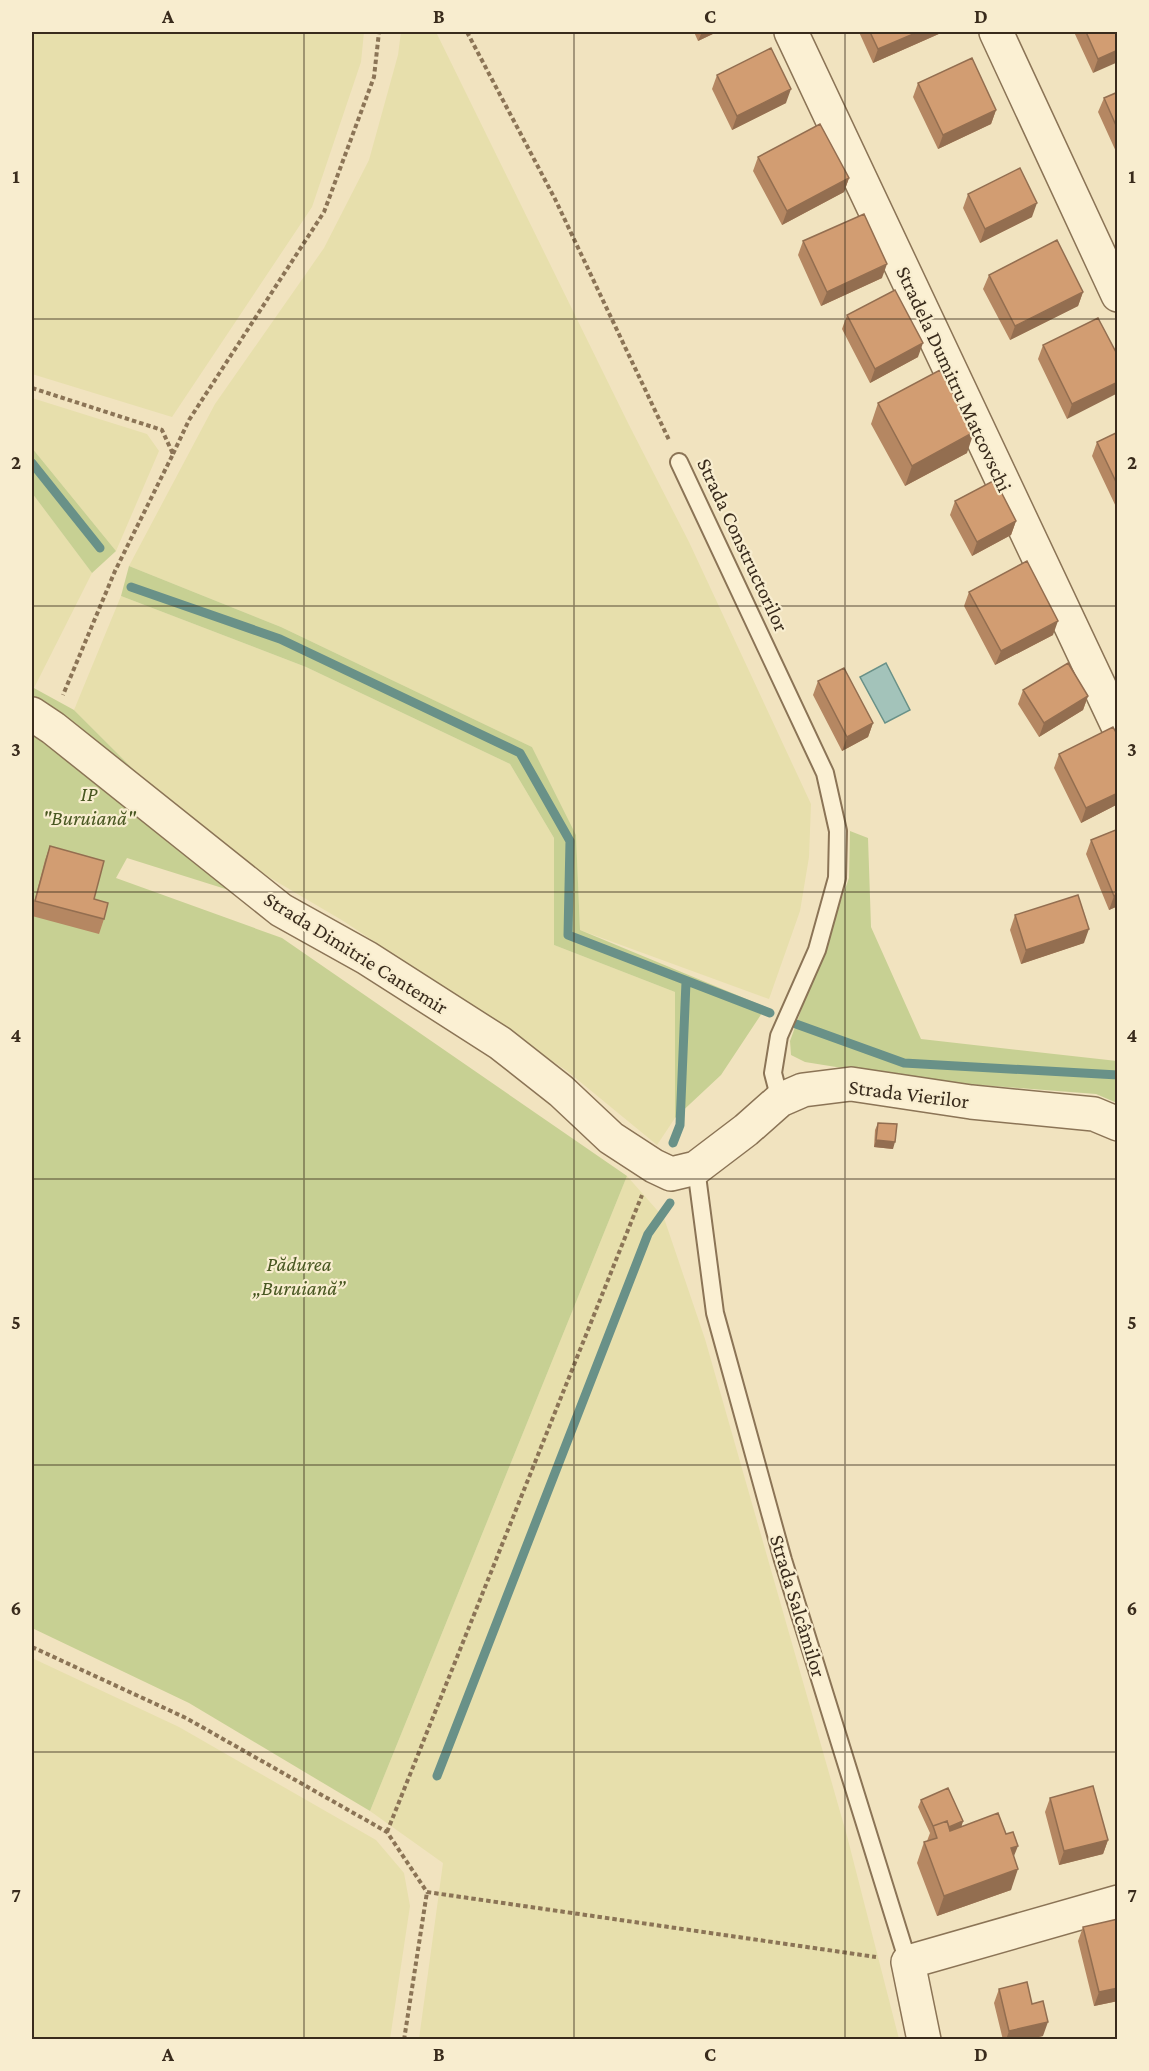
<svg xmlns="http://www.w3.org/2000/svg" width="1149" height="2071" font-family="'Crimson Pro',serif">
<rect width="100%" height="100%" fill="#f1e3bf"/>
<!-- farmland -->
<path fill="#e7dfac" d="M32,32H364L361,62L312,207L172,417L32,374Z
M401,32H436L629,425L689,542L811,804L809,857L800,911L769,999L580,930L576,835L532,747L281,627L129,566L215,404L324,248L369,160L398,55Z
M32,398L147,434L159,451L116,551L32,448Z
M32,493L92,573L34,688L32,687Z
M121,596L306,667L510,764L554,838V945L675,992V1118L657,1145L567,1071L345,922L235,857L161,797L74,710Z
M627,1176L664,1218L705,1339L847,1836L899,2039H419L443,1863L370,1811Z
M32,1658L179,1727L376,1840L404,1873L410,1906L390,2039H32Z"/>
<!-- green -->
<path fill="#c7d093" d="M32,448L116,551L92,573L32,493Z
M129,566L281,627L532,747L576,835L580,930L766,1007L721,1075L675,1118V992L554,945V838L510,764L306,667L121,596Z
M32,687L74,710L161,797L251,897L127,858L116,878L282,938L627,1176L370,1811L189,1703L32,1628Z
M850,831L868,838L871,927L921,1039L1117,1061V1103L1096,1094L917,1080L805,1062L791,1055L790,1041L849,878Z"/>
<!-- water -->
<path fill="#a3c3ba" stroke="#699188" stroke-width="1.5" d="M886,663L910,710L885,723L860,677Z"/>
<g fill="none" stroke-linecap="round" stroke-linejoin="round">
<!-- stream -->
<path stroke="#699188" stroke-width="9" d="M32,463L100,548
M131,587L280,639L520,753L570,841L568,935L770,1013
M796,1024L904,1063L1118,1075
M673,1143L680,1125L686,982
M437,1776L648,1234L670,1203"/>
<!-- service casing -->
<g stroke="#8b7456" stroke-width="20">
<path id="service" d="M679,462L825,773L838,831L837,878L817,950L779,1036L773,1073L780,1100
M696,1168L715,1313L783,1560L908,1962"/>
</g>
<!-- minor casing -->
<g stroke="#8b7456" stroke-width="36">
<path id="minor" d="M791,32L1118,726
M996,32L1118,295
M32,714L53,728L281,910L367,958L500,1043L561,1091L611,1138L654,1166L671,1174L696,1168L746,1130L780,1100L803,1090L851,1084L971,1102L1094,1114L1118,1124
M924,2040L908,1962L1118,1902"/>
</g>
<!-- path -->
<path stroke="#8b7456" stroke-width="4" stroke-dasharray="4.5 3" stroke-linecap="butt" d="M467,32L555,199L669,440
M32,388L162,430L173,454L115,571L63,695
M173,454L189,420L324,212L374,77L379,32
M32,1647L186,1718L387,1832L427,1892L876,1957
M387,1832L642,1195
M404,2040L427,1892"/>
<!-- service -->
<use href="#service" stroke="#fbf0d3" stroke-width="16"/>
<!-- minor -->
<use href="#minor" stroke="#fbf0d3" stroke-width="33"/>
</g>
<!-- wall -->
<path fill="#b58762" d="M694,32H717L698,41Z
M859,32H941V33L873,63Z
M1074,32H1118L1093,73Z
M717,75L786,103L732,130L712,89Z
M918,83L996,110L991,124L938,149L913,97Z
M1118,92V156L1098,112L1104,98Z
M758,157L849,178L844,192L782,225L753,171Z
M968,194L1032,217L980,243L963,208Z
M803,241L882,278L821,306L798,255Z
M989,275L1083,292L1078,306L1010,340L983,289Z
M847,315L918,357L870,383L842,329Z
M1043,345L1118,356L1067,419L1038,359Z
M878,403L967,453L905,486L871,424Z
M1118,432V511L1092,456L1097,442Z
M955,501L1016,521L1011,535L972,556L950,515Z
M969,592L1053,635L995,665L964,606Z
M818,681L873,723L868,737L842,751L813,695Z
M1023,690L1088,696L1083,710L1039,737L1018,704Z
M1118,736V804L1081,823L1054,768L1059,754Z
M1118,829V906L1109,910L1086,854L1091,840Z
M50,846L94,899L104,919L99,934L32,916V910L45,860Z
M1015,915L1084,943L1021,964L1010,930Z
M878,1123L893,1149L874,1147L875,1130Z
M1050,1798L1108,1840L1103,1854L1059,1865L1045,1812Z
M921,1800L963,1821L961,1827L1014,1857L1011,1890L937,1916L917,1863L924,1842L927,1841L930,1833L918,1807Z
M1083,1927L1118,2001L1094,2006L1078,1941Z
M999,1989L1032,2004L1043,2036L1026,2040H1003L994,2003Z"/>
<!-- shaded-wall -->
<path fill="#936e50" d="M702,32H717L698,41Z
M918,32H941V33L873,63L878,49Z
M1118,50V62L1093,73L1098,59Z
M791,89L786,103L732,130L737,116Z
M996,110L991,124L938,149L943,135Z
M849,178L844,192L782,225L787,211Z
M1037,203L1032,217L980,243L985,229Z
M887,264L882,278L821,306L827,292Z
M1083,292L1078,306L1010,340L1015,326Z
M923,343L918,357L870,383L875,369Z
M1118,382V393L1067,419L1072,404Z
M974,432L967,453L905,486L912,466Z
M1016,521L1011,535L972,556L977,542Z
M1058,621L1053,635L995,665L1001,651Z
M1088,696L1083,710L1039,737L1044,723Z
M873,723L868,737L842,751L847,737Z
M1118,793V804L1081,823L1086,808Z
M1118,894V906L1109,910L1114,896Z
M1089,929L1084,943L1021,964L1026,950Z
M876,1140L895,1142L893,1149L874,1147Z
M963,1821L961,1828L937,1838V1833Z
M1108,1840L1103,1854L1059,1865L1064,1851Z
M1018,1846L1010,1866L1011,1848Z
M1018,1869L1011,1890L937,1916L944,1896Z
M1118,1988V2001L1094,2006L1099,1992Z
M1048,2022L1043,2036L1026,2040H1006L1009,2031Z"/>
<!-- building -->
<path fill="#d29d72" stroke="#936e50" stroke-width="1.5" d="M870,32H918L878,49Z
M1086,32H1118V50L1098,59Z
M771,48L791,89L737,116L717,75Z
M972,58L996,110L943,135L918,83Z
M1118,92V130L1104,98Z
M820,124L849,178L787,211L758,157Z
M1020,168L1037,203L985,229L968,194Z
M864,214L887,264L827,292L803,241Z
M1057,240L1083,292L1015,326L989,275Z
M895,290L923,343L875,369L847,315Z
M1098,318L1118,356V382L1072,404L1043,345Z
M940,370L974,432L912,466L878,403Z
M1118,432V486L1097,442Z
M995,480L1016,521L977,542L955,501Z
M1027,561L1058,621L1001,651L969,592Z
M1068,663L1088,696L1044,723L1023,690Z
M844,668L873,723L847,737L818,681Z
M1113,727L1118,736V793L1086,808L1059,754Z
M1118,829V894L1114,896L1091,840Z
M50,846L104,861L94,899L108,903L104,919L35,901Z
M1078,895L1089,929L1026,950L1015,915Z
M878,1123L897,1124L895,1142L876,1140Z
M1093,1786L1108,1840L1064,1851L1050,1798Z
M948,1788L963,1821L949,1827L947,1821L933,1826L921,1800Z
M998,1813L1006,1834L1013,1832L1018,1846L1011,1848L1018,1869L944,1896L924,1842L937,1838L933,1826L947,1821L950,1831Z
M1118,1919V1988L1099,1992L1083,1927Z
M1027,1982L1032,2004L1043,2001L1048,2022L1009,2031L999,1989Z"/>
<!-- grid -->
<path fill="none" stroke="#392b1c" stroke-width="1.5" stroke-opacity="0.55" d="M304,32V2040M574,32V2040M845,32V2040M32,319H1118M32,606H1118M32,892H1118M32,1179H1118M32,1465H1118M32,1752H1118"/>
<g text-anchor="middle" stroke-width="4.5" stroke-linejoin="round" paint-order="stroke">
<!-- street labels -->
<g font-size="21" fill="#392b1c" stroke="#f8edcf">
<text transform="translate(954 379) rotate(65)" y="7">Stradela Dumitru Matcovschi</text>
<text transform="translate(743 545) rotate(65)" y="7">Strada Constructorilor</text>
<text transform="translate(356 953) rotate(32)" y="7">Strada Dimitrie Cantemir</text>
<text transform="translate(909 1094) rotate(7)" y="7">Strada Vierilor</text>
<text transform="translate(798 1606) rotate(73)" y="7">Strada Salcâmilor</text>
</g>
<!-- park labels -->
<g font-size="21" font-style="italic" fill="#485721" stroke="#f8edcf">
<text x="89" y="801">IP<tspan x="89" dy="24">"Buruiană"</tspan></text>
<text x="299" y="1271">Pădurea<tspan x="299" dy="24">„Buruiană”</tspan></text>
</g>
</g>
<!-- border -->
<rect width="1149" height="2071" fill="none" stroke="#f8edcf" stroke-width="66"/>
<rect x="33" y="33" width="1083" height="2005" fill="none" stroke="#392b1c" stroke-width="2"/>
<g font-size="20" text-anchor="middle" font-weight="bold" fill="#392b1c">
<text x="168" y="23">A</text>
<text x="439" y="23">B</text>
<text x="710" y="23">C</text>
<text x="981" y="23">D</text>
<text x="16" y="183">1</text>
<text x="1132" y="183">1</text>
<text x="16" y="469">2</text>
<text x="1132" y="469">2</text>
<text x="16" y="756">3</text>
<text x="1132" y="756">3</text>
<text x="16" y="1042">4</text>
<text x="1132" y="1042">4</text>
<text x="16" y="1329">5</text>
<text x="1132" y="1329">5</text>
<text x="16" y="1615">6</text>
<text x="1132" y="1615">6</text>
<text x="16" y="1902">7</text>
<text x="1132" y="1902">7</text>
<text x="168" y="2061">A</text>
<text x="439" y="2061">B</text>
<text x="710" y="2061">C</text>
<text x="981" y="2061">D</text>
</g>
</svg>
